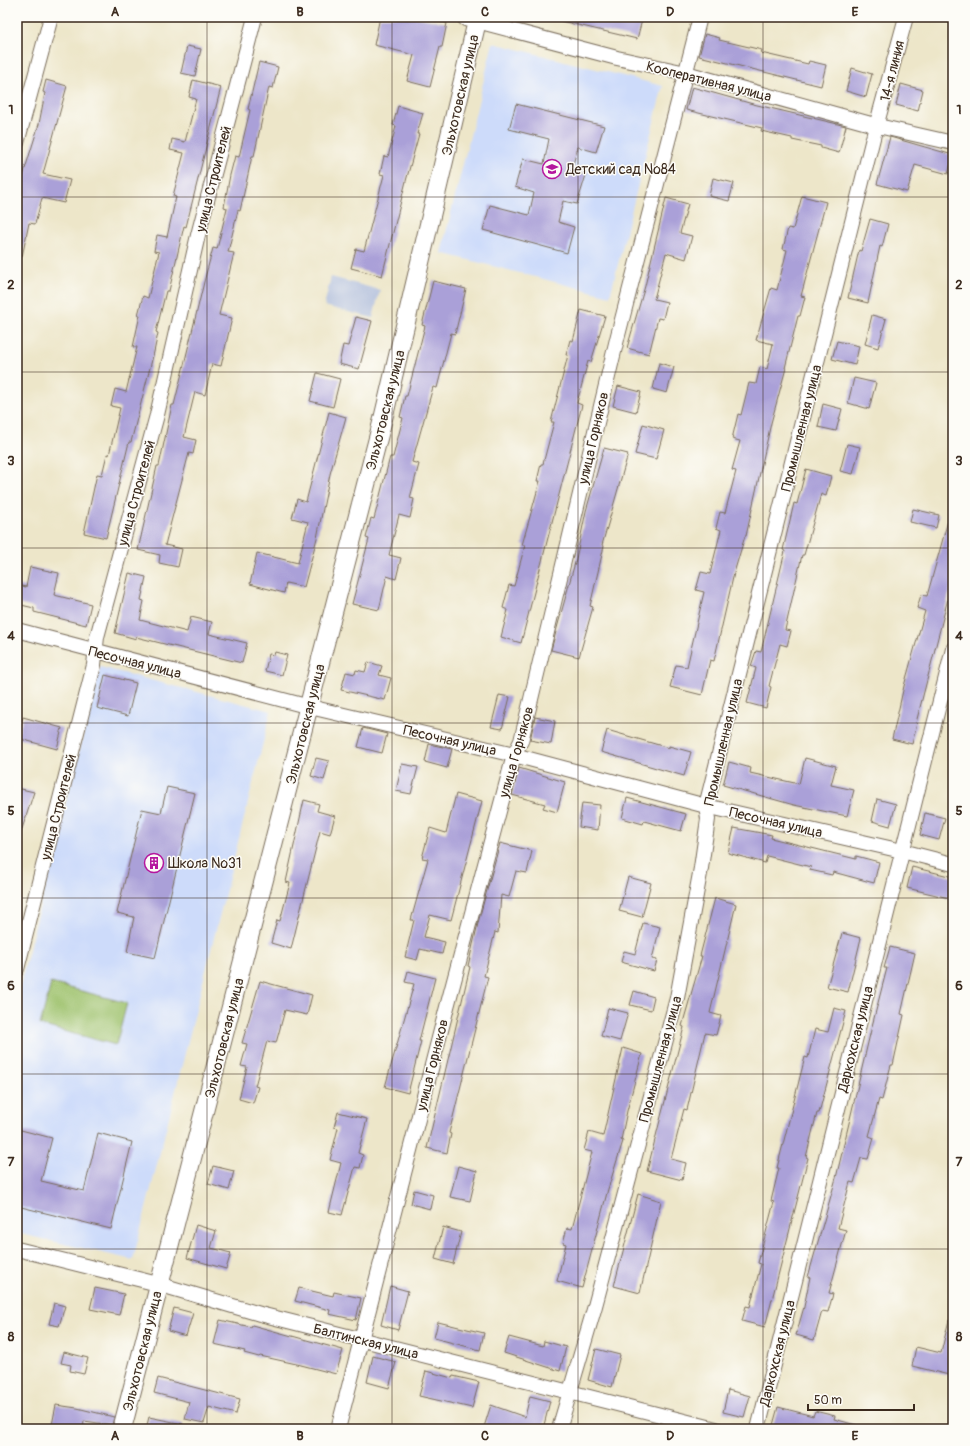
<svg xmlns="http://www.w3.org/2000/svg" width="970" height="1446" font-family="Pangolin,sans-serif">
<rect width="100%" height="100%" fill="#fdfcf7"/>
<filter id="ink" filterUnits="userSpaceOnUse"><feTurbulence type="fractalNoise" baseFrequency=".025" numOctaves="2"/><feDisplacementMap in="SourceGraphic" scale="8" xChannelSelector="R" yChannelSelector="G"/><feConvolveMatrix kernelMatrix="1 2 1 2 8 2 1 2 1" color-interpolation-filters="sRGB"/></filter>
<filter id="wash" filterUnits="userSpaceOnUse"><feTurbulence type="fractalNoise" baseFrequency=".012" numOctaves="4" result="noise"/><feDisplacementMap in="SourceGraphic" scale="16" xChannelSelector="R" yChannelSelector="G"/><feGaussianBlur stdDeviation="0.9" result="paint"/><feColorMatrix in="noise" values="0 0 0 0 0 0 0 0 0 0 0 0 0 0 0 0 0 1.4 0 .05"/><feComposite in="paint" operator="in"/></filter>
<g filter="url(#wash)">
<rect width="100%" height="100%" fill="#ede6c9"/>
<!-- built -->
<path fill="#cddbfa" d="M493,43L663,86L610,296L441,253Z
M100,667L271,711L133,1260L17,1233V998Z"/>
<!-- industrial -->
<path fill="#b9c5de" d="M331,277L380,290L373,318L324,306Z"/>
<!-- green -->
<path fill="#9cc16b" stroke="#6c7644" d="M51,983L127,1003L116,1045L40,1025Z"/>
<g id="blocks">
<!-- building -->
<path fill="#aaa0d8" d="M380,17H415L447,23L442,47H440L430,87L407,81L414,55L374,45Z
M562,17H629L642,20L637,39L561,21Z
M705,34L720,38L719,40L762,50L761,53L808,64L809,61L826,65L821,86L699,56Z
M187,46L201,49L195,76L181,73Z
M259,62L278,67L273,88L269,87L254,156H252L240,211L238,210L228,252L234,253L219,315L232,318L221,366L212,364L205,395L195,392L184,437L196,440L193,454L189,453L165,545L182,549L178,567L159,563L160,555L138,550L157,466H159L172,405H174L182,373L205,278L213,248L217,249L227,208L224,207L230,175L235,156L239,157L250,110L248,109Z
M852,68L872,74L866,97L846,91Z
M46,80L67,86L43,174L70,180L64,203L42,198L35,224L29,223L22,257H17V201L25,169L39,124L45,93L43,92Z
M193,80L221,87L186,227L184,226L169,291H166L156,332L158,333L154,352L131,442H129L106,538L84,533L97,474L102,475L107,454L109,455L120,408L111,406L115,389L126,392L137,347H133L140,315H138L143,296L148,298L159,252L154,251L157,235L167,237L176,197L173,196L184,153L170,150L172,139L185,142L196,99L189,97Z
M901,84L923,90L918,111L896,105Z
M692,87L753,104L846,126L839,153L821,148V146L792,140V138L761,131L762,128L686,110Z
M516,104L604,126L596,152L578,147L571,171L586,175L577,204L563,201L558,222L574,227L567,253L483,230L490,205L529,215L534,193L515,187L523,159L544,164L549,139L509,129Z
M398,106L423,113L417,134H419L406,181L382,276L351,268L356,249L364,251L384,175L380,174L384,156L388,157L396,126L393,125Z
M890,137L953,155L948,174L915,165L907,192L877,184Z
M713,178L734,183L729,201L709,196Z
M802,196L826,202L801,296L805,297L800,316H798L785,368H786L771,423L746,536H745L734,573L714,661L710,660L702,695L670,687L676,665L687,667L704,592L696,590L701,572L710,574L721,530L716,528L720,512L725,513L736,471L732,470L740,441L732,439L738,414L741,415L749,383L756,384L760,367L767,369L773,344L756,340L771,288L777,290L787,250L783,249L788,228L793,229Z
M666,198L688,204L680,233L692,236L686,259L666,253L654,299L667,302L663,319L658,318L649,354L627,348L645,286Z
M870,219L888,224L882,247L880,246L868,303L848,298L859,250L861,251Z
M433,281L466,289L455,334L451,333L437,388L433,387L412,462L419,464L410,498L414,499L410,518L399,515L389,555L401,558L396,579L387,576L379,610L352,604L369,539L366,538L371,518L374,519L390,457H393L403,418L400,417L405,396H407L417,357L425,326L422,325Z
M581,310L605,316L591,362L588,361L577,403L582,405L521,643L501,637L508,610L503,608L509,585L514,586L525,545H522L540,481H537L541,464H543L554,422H551L568,355H566L570,340L573,341Z
M872,315L886,319L878,348L865,344Z
M356,317L372,321L359,369L339,364L343,345L348,346Z
M837,341L859,346L855,365L832,359Z
M659,363L674,367L667,393L653,389Z
M317,373L340,379L333,407L310,401Z
M854,378L876,383L869,409L848,403Z
M618,386L641,392L636,412L613,406Z
M823,404L842,409L836,431L818,427Z
M329,412L346,417L330,474L317,538L304,587L286,583L284,593L250,584L257,553L298,563L308,522L292,518L297,499L306,502Z
M643,424L664,430L656,459L635,454Z
M847,444L860,447L853,474L840,471Z
M604,448L628,454L602,545L604,546L590,606L593,607L579,657L551,650L576,559L586,511Z
M806,469L831,476L826,496L821,494L804,555H802L785,630L791,631L787,646L780,644L769,686L771,687L766,708L747,703L756,668L751,666L756,651L761,652L785,551L783,550L791,516L794,503L797,504Z
M913,509L939,515L936,528L910,522Z
M949,517L953,518V579L916,723H917L912,744L892,739L904,686L925,611L917,608L921,595L927,596Z
M30,567L59,573L54,595L91,604L86,625L34,612V608L17,604V585L26,587Z
M129,573L146,577L141,600L144,601L140,620L187,632L191,617L212,622L209,634L247,643L242,663L136,637V639L115,633Z
M275,652L287,655L282,675L265,671L269,654L274,655Z
M368,662L382,666L379,675L391,678L385,700L341,690L346,672L355,674L356,670L365,672Z
M105,675L136,683L128,716L97,708Z
M499,695L510,697L502,729L491,727Z
M23,717L62,728L57,749L17,738Z
M535,717L555,721L551,744L530,740Z
M363,728L387,734L382,753L358,747Z
M607,730L669,748V746L691,752L684,776L601,752Z
M429,744L452,749L447,768L425,762Z
M316,758L329,761L324,780L311,776Z
M805,758L836,766L831,785L854,790L847,816L794,805L723,785L729,762L751,768L750,773L799,784Z
M402,764L418,767L411,794L396,791Z
M519,768L565,782L557,812L543,808L545,804L512,795Z
M167,787L195,793L155,958L127,952L134,917L117,913L142,809L161,813Z
M17,788L34,792L20,835L17,834Z
M456,794L482,801L451,920L430,915L424,937L445,942L442,954L420,949L417,960L405,957L414,920H411L428,859L422,858L430,828L446,833Z
M627,798L686,814L681,831L644,821L643,824L622,818Z
M877,799L896,804L890,826L872,821Z
M304,800L319,804L317,811L335,816L330,834L320,831L291,949L271,943L277,920L280,921L290,883L286,882Z
M582,803L600,805L598,830L579,827Z
M925,813L945,818L939,840L920,835Z
M734,828L772,835L771,838L856,859V856L879,862L874,883L833,872L832,875L810,870L811,867L767,856L765,863L728,853Z
M500,843L532,851L527,873L516,871L509,897L501,895L498,933L495,932L484,976L488,977L449,1133L451,1134L447,1153L427,1148L470,967L468,966L479,919Z
M912,867L953,877V899L907,888Z
M628,877L651,883L642,917L619,911Z
M715,898L736,904L710,1013L721,1016L716,1035L705,1033L687,1110L684,1109L671,1159L686,1163L682,1180L647,1171L684,1027L682,1026L702,956H700Z
M643,923L660,927L652,959L657,960L654,971L621,962L624,951L635,954Z
M842,933L861,938L848,992L827,987Z
M890,947L915,953L901,1014L904,1015L893,1065H891L882,1100L879,1099L869,1136L874,1138L868,1159L861,1158L854,1183L850,1182L838,1228L846,1230L829,1293L833,1294L828,1312L822,1311L814,1340L796,1335L804,1307L810,1277H808L836,1178L871,1030L887,968H884Z
M408,971L435,978L419,1041H421L408,1093L385,1087L414,984L405,982Z
M260,981L312,995L307,1015L285,1010L276,1043L267,1041L255,1086L258,1087L253,1103L239,1099L247,1067L241,1066L247,1044L242,1043Z
M634,991L654,997L651,1010L630,1005Z
M608,1008L628,1013L620,1041L601,1036Z
M834,1008L846,1011L819,1113H817L806,1157L808,1158L765,1327L742,1321L746,1306L750,1307L761,1264L758,1263L774,1202L771,1201L779,1168H777L805,1057L808,1058L815,1029L828,1032Z
M623,1048L642,1054L627,1111L621,1140L623,1141L608,1189L582,1288L557,1281L566,1244L563,1243L567,1228L572,1229L592,1152L584,1150L589,1132L603,1136Z
M338,1112L367,1119L358,1153L363,1155L360,1168L355,1167L342,1215L329,1212L341,1163L330,1160L338,1128L334,1127Z
M17,1129L52,1138L41,1181L84,1191L98,1133L132,1142L111,1229L17,1206Z
M213,1166L234,1171L229,1190L208,1184Z
M458,1166L477,1171L470,1201L450,1197Z
M414,1190L433,1195L430,1209L411,1204Z
M638,1194L661,1201L640,1293L614,1286Z
M196,1225L216,1231L211,1248L231,1253L226,1269L187,1258Z
M443,1227L461,1232L453,1264L435,1259Z
M390,1286L408,1291L398,1330L381,1325Z
M95,1288L124,1294L119,1315L90,1309Z
M299,1288L333,1296L334,1292L361,1298L356,1320L329,1314L330,1310L295,1301Z
M54,1303L65,1306L59,1326L49,1324Z
M174,1308L193,1313L186,1336L168,1331Z
M220,1320L251,1327L252,1325L343,1350L336,1374L301,1365L260,1356L259,1357L244,1353L245,1351L214,1344Z
M949,1320L953,1321V1376L912,1366L916,1347L941,1353Z
M438,1322L484,1333L480,1350L434,1338Z
M509,1337L543,1346L544,1341L566,1347L560,1371L504,1353Z
M596,1349L620,1355L612,1387L588,1380Z
M64,1352L88,1358L84,1374L70,1371L71,1365L61,1363Z
M373,1356L396,1362L389,1388L367,1382Z
M426,1371L452,1378L453,1376L479,1382L472,1408L419,1396Z
M158,1378L240,1399L236,1414L209,1407L204,1423L185,1419L189,1402L154,1393Z
M728,1390L750,1396L744,1417L723,1412Z
M530,1396L550,1401L543,1429H491L484,1427L491,1405L525,1417Z
M56,1405L77,1408L114,1417L112,1425L84,1421L83,1429L52,1425Z
M778,1407L813,1416L815,1411L835,1416L834,1419L856,1425V1429H791L773,1425Z
M149,1417L183,1424L182,1429H146Z"/>
</g>
</g>
<g filter="url(#ink)">
<use href="#blocks" fill-opacity="0" stroke="#796c5a" stroke-width="1"/>
<g fill="none" stroke-linecap="round" stroke-linejoin="round">
<!-- minor casing -->
<g stroke="#796c5a" stroke-width="16">
<path id="minor" d="M478,17L477,21L617,58L686,73L878,126L953,143
M17,143L51,17
M17,630L310,707L514,755L706,806L902,851L953,864
M17,969L94,665L97,637L157,415L198,235L255,17
M17,1249L158,1284L260,1314L716,1429
M338,1429L447,1007L514,755L521,741L617,339L700,17
M559,1429L595,1306L677,998L701,868L708,819L706,806L874,134L906,17
M758,1429L953,649"/>
</g>
<!-- tertiary casing -->
<g stroke="#796c5a" stroke-width="20">
<path id="tertiary" d="M122,1429L384,415L477,21L466,17"/>
</g>
<!-- minor -->
<use href="#minor" stroke="#fff" stroke-width="14"/>
<!-- tertiary -->
<use href="#tertiary" stroke="#fff" stroke-width="18"/>
</g>
</g>
<!-- grid -->
<path fill="none" stroke="#3b2a1e" stroke-width="1" stroke-opacity="0.55" d="M207,17V1429M392,17V1429M578,17V1429M763,17V1429M17,197H953M17,372H953M17,548H953M17,723H953M17,898H953M17,1074H953M17,1249H953"/>
<!-- icons -->
<defs>
<g id="school-ring" transform="scale(1)"><circle r="9.5" fill="#fdfcf7" stroke="#b5179e" stroke-width="1.5"/><path d="M0-5L7-2L0 1L-7-2ZM-4 1L0 2.5L4 1V4Q0 6-4 4Z" fill="#b5179e"/></g>
<g id="building-ring" transform="scale(1)"><circle r="9.5" fill="#fdfcf7" stroke="#b5179e" stroke-width="1.5"/><path d="M-4-6H4V6H1V3H-1V6H-4ZM-2.5-4.3h1.7v1.8h-1.7ZM.8-4.3h1.7v1.8H.8ZM-2.5-1h1.7V.8h-1.7ZM.8-1h1.7V.8H.8Z" fill="#b5179e"/></g>
</defs>
<g fill-rule="evenodd">
<use href="#school-ring" x="552" y="169"/>
<use href="#building-ring" x="154" y="863"/>
</g>
<g text-anchor="middle" stroke-width="3" stroke-linejoin="round" paint-order="stroke">
<!-- street labels -->
<g font-size="14" fill="#3b2a1e" stroke="#fdfcf7">
<text transform="translate(892 71) rotate(-76)" y="5">14-я линия</text>
<text transform="translate(709 81) rotate(14)" y="5">Кооперативная улица</text>
<text transform="translate(460 95) rotate(-77)" y="5">Эльхотовская улица</text>
<text transform="translate(213 179) rotate(-76)" y="5">улица Строителей</text>
<text transform="translate(385 410) rotate(-76)" y="5">Эльхотовская улица</text>
<text transform="translate(801 428) rotate(-76)" y="5">Промышленная улица</text>
<text transform="translate(593 438) rotate(-77)" y="5">улица Горняков</text>
<text transform="translate(136 493) rotate(-75)" y="5">улица Строителей</text>
<text transform="translate(135 662) rotate(14)" y="5">Песочная улица</text>
<text transform="translate(305 724) rotate(-76)" y="5">Эльхотовская улица</text>
<text transform="translate(450 740) rotate(13)" y="5">Песочная улица</text>
<text transform="translate(723 742) rotate(-77)" y="5">Промышленная улица</text>
<text transform="translate(516 752) rotate(-74)" y="5">улица Горняков</text>
<text transform="translate(58 807) rotate(-76)" y="5">улица Строителей</text>
<text transform="translate(776 822) rotate(13)" y="5">Песочная улица</text>
<text transform="translate(224 1038) rotate(-76)" y="5">Эльхотовская улица</text>
<text transform="translate(855 1039) rotate(-76)" y="5">Даркохская улица</text>
<text transform="translate(660 1059) rotate(-75)" y="5">Промышленная улица</text>
<text transform="translate(432 1065) rotate(-76)" y="5">улица Горняков</text>
<text transform="translate(366 1341) rotate(14)" y="5">Балтинская улица</text>
<text transform="translate(142 1351) rotate(-76)" y="5">Эльхотовская улица</text>
<text transform="translate(777 1353) rotate(-76)" y="5">Даркохская улица</text>
</g>
<!-- poi labels -->
<g font-size="14" fill="#3b2a1e" stroke="#fdfcf7" text-anchor="start">
<text x="566" y="174">Детский сад №84</text>
<text x="168" y="868">Школа №31</text>
</g>
</g>
<!-- margin -->
<rect width="970" height="1446" fill="none" stroke="#fdfcf7" stroke-width="44"/>
<!-- scale -->
<path d="M808 1404v6h106v-6" fill="none" stroke="#3b2a1e" stroke-width="2"/>
<text x="814" y="1404" font-size="12" fill="#3b2a1e" stroke="#fdfcf7" stroke-width="3" paint-order="stroke">50 m</text>
<rect x="22" y="22" width="926" height="1402" fill="none" stroke="#3b2a1e" stroke-width="1.5"/>
<g font-size="13" text-anchor="middle" font-weight="bold" fill="#3b2a1e">
<text x="115" y="16">A</text>
<text x="300" y="16">B</text>
<text x="485" y="16">C</text>
<text x="670" y="16">D</text>
<text x="855" y="16">E</text>
<text x="11" y="114">1</text>
<text x="959" y="114">1</text>
<text x="11" y="289">2</text>
<text x="959" y="289">2</text>
<text x="11" y="465">3</text>
<text x="959" y="465">3</text>
<text x="11" y="640">4</text>
<text x="959" y="640">4</text>
<text x="11" y="815">5</text>
<text x="959" y="815">5</text>
<text x="11" y="990">6</text>
<text x="959" y="990">6</text>
<text x="11" y="1166">7</text>
<text x="959" y="1166">7</text>
<text x="11" y="1341">8</text>
<text x="959" y="1341">8</text>
<text x="115" y="1440">A</text>
<text x="300" y="1440">B</text>
<text x="485" y="1440">C</text>
<text x="670" y="1440">D</text>
<text x="855" y="1440">E</text>
</g>
</svg>
